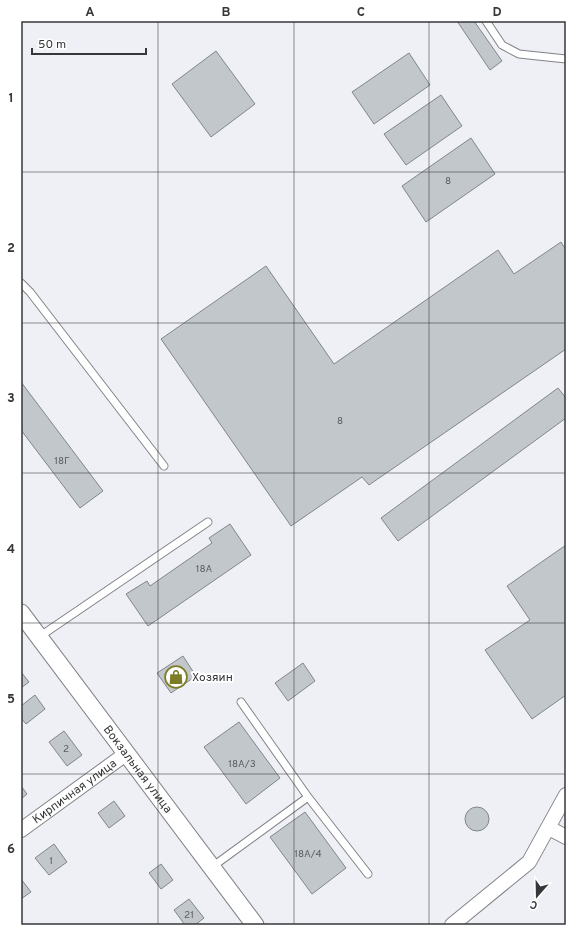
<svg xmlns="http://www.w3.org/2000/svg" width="587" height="946" font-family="Overpass,sans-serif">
<rect width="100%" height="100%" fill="#eef0f6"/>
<!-- building -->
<path fill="#c1c7cb" stroke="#81868a" d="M457,21H474L502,61L490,70Z
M216,51L255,104L211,137L172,84Z
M409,53L430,85L374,124L352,92Z
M441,95L462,126L406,165L384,134Z
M471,138L495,174L426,222L402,186Z
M561,242L566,250V349L369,485L362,477L291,526L161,339L266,266L334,364L498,250L514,274Z
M21,382L103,491L80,508L21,430Z
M558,388L566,398V418L398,541L381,518Z
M230,524L251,555L148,626L126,594L147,581L150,586L212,543L209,538Z
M566,545V695L532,719L485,650L530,620L507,586Z
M183,656L196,676L171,693L157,673Z
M303,663L315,681L288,701L275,683Z
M21,672L29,682L21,688Z
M35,695L45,709L26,724L21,718V706Z
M239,722L280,778L246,804L204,747Z
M64,731L82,755L67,766L49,742Z
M21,786L27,794L21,799Z
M114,801L125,816L109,828L98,813Z
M465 819a12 12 0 1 1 24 0a12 12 0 1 1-24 0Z
M305,812L346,868L312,894L270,837Z
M54,844L67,862L49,875L35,858Z
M161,864L173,880L161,889L149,873Z
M21,879L31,892L21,899Z
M189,899L204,918L195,925H185L174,910Z"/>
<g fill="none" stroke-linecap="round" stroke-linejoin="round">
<!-- service casing -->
<g stroke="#808388" stroke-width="9">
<path id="service" d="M486,21L502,45L519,54L566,59
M21,283L30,292L164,466
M39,637L208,522
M241,702L308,797L368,874
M212,867L308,797"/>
</g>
<!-- minor casing -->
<g stroke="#808388" stroke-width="16">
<g id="minor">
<path d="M549,828L566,837"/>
<path id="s1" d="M21,830L127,753"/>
<path d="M452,925L529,862L566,795"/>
</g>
</g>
<!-- tertiary casing -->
<g stroke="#808388" stroke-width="19">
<g id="tertiary">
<path id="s2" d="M21,613L255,925"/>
</g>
</g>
<!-- service -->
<use href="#service" stroke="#fff" stroke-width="7"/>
<!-- minor -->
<use href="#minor" stroke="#fff" stroke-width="14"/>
<!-- tertiary -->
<use href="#tertiary" stroke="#fff" stroke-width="17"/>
</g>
<!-- grid -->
<path fill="none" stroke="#363739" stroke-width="1" stroke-opacity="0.55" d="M158,21V925M294,21V925M429,21V925M21,172H566M21,323H566M21,473H566M21,623H566M21,774H566"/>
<!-- icons -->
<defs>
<g id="shop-ring" transform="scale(1.15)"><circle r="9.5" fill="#fff" stroke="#7c7d25" stroke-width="1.5"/><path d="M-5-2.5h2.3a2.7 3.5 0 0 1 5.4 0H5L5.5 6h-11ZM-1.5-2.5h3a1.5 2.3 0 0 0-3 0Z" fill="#7c7d25"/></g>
</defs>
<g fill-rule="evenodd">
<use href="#shop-ring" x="176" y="677"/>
</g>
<g text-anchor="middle" stroke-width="4" stroke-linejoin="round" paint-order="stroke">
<!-- number labels -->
<g font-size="10" fill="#595b5e">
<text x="448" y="184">8</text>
<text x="340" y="424">8</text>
<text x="62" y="464">18Г</text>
<text x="204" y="572">18А</text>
<text x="66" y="752">2</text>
<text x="242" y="767">18А/3</text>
<text x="308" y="857">18А/4</text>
<text x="51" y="864">1</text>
<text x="189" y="918">21</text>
</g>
<!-- poi labels -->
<g font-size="12" fill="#363739" stroke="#fff" text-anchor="start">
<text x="192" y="681">Хозяин</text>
</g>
<!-- street labels -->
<g font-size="12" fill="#363739" stroke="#fff">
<text dy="4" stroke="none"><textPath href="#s2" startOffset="195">Вокзальная улица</textPath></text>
<text dy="4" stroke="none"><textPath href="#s1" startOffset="66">Кирпичная улица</textPath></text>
</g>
</g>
<!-- border -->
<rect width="587" height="946" fill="none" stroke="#ffffff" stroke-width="44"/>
<!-- north arrow -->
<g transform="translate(537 896) rotate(200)" stroke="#ffffff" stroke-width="3" paint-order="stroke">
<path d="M0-3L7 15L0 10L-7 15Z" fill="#363739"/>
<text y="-6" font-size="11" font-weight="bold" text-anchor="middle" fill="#363739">С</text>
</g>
<!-- scale -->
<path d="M32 48v6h114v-6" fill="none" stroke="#363739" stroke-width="2"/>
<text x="38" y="48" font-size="12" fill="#363739" stroke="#ffffff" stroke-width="3" paint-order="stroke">50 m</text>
<rect x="22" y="22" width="543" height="902" fill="none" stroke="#363739" stroke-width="1.5"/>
<g font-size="13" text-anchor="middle" font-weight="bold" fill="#363739">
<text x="90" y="16">A</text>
<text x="226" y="16">B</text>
<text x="361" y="16">C</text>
<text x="497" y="16">D</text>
<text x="11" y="102">1</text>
<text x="11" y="252">2</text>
<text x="11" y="402">3</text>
<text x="11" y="553">4</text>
<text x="11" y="703">5</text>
<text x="11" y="853">6</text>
</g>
</svg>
